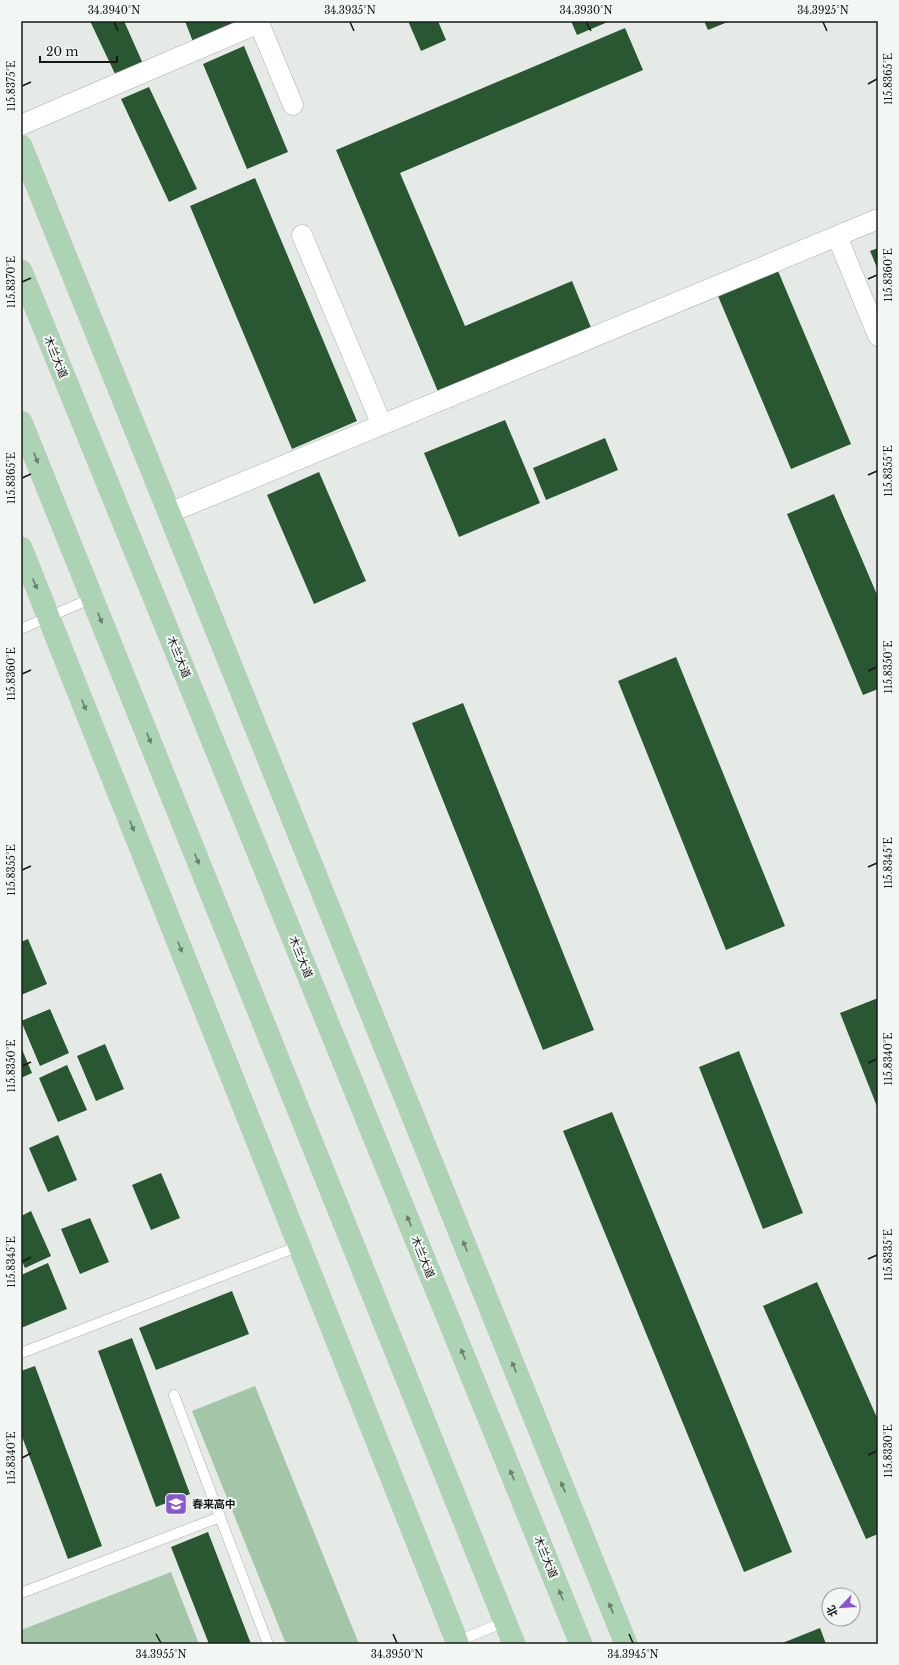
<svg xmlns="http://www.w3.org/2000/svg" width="899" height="1665" font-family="'Libre Baskerville','Noto Sans SC',serif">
<rect width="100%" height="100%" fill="#e6eae7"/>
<!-- green -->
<path fill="#a3c5a8" d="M255,1386L359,1644H286L192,1411Z
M171,1572L199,1644H21V1630Z"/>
<!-- building -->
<path fill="#285732" d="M90,21H124L144,66L117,78Z
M185,21H233L235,24L193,42Z
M408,21H438L446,40L421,51Z
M571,21H610L577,35Z
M704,21H730L708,30Z
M625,28L643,70L400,173L465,326L572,281L592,330L439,394L336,150Z
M244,46L288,152L247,169L203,64Z
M149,87L197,189L169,202L121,99Z
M255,178L357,421L292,449L190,206Z
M878,248V270L870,251Z
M778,271L851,444L791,469L718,296Z
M505,420L540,503L459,537L424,453Z
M605,438L618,470L546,500L533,468Z
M319,472L366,581L314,604L267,495Z
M834,494L878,597V689L863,695L787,514Z
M676,657L785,926L726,950L618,681Z
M463,703L594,1030L543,1050L412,723Z
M28,939L47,984L21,995V942Z
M878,998V1109L840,1013Z
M50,1009L69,1053L40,1066L21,1021Z
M105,1044L124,1089L96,1101L77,1056Z
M21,1047L32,1073L21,1078Z
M739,1051L803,1213L763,1229L699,1067Z
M67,1065L87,1110L58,1122L39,1078Z
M612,1112L792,1552L744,1572L563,1131Z
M58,1135L77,1180L48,1192L29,1148Z
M161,1173L180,1218L151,1230L132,1185Z
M31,1211L51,1256L25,1268L21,1259V1216Z
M90,1218L109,1262L80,1274L61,1229Z
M48,1263L67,1309L21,1328V1275Z
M817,1282L878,1420V1534L866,1539L763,1306Z
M232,1291L249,1334L156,1370L139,1328Z
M132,1338L190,1494L156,1507L98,1351Z
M35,1366L102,1546L68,1559L21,1434V1371Z
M208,1532L251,1644H209L171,1547Z
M820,1628L826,1644H780Z"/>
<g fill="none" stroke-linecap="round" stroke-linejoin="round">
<!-- service casing -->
<g stroke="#abaeab" stroke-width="11">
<path id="service" d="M21,629L92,598
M21,1353L299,1246
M174,1395L268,1644
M21,1593L220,1517
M455,1642L505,1622"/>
</g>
<!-- minor casing -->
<g stroke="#abaeab" stroke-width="21">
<path id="minor" d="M21,125L259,23L293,105
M302,235L382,425
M837,236L878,336
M169,513L878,219"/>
</g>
<!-- primary casing -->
<g stroke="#c2c3c3" stroke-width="23">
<path id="primary" d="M21,146L626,1644
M21,271L581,1644
M21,422L514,1644
M21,548L458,1644"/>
</g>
<!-- service -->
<use href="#service" stroke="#fff" stroke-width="10"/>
<!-- minor -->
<use href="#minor" stroke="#fff" stroke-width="20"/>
<!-- primary -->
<use href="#primary" stroke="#acd3b3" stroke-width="22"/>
</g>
<!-- one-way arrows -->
<defs><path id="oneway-solid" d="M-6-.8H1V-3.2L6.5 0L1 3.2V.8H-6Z"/></defs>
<g fill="#687f6d">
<use href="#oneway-solid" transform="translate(36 458) rotate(68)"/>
<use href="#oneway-solid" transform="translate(35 584) rotate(68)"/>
<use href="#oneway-solid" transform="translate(100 618) rotate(68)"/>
<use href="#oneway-solid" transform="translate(84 705) rotate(68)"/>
<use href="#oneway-solid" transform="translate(149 738) rotate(68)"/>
<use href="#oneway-solid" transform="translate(132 826) rotate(68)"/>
<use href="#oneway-solid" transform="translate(197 859) rotate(68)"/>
<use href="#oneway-solid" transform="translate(180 947) rotate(68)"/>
<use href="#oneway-solid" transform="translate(409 1221) rotate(-112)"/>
<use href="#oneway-solid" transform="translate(465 1246) rotate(-112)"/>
<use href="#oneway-solid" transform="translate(463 1354) rotate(-112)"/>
<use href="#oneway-solid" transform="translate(514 1367) rotate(-112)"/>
<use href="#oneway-solid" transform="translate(512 1475) rotate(-112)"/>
<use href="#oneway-solid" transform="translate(563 1487) rotate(-112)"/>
<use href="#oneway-solid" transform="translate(561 1595) rotate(-112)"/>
<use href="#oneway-solid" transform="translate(611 1608) rotate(-112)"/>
</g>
<!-- ticks -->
<path fill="none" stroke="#161817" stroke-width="1.5" d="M114,22L118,31M350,22L354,31M586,22L591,31M823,22L827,31M868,84L877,79M22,86L31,82M868,279L877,275M22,282L31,278M868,475L877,471M22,478L31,474M868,671L877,667M22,674L31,670M868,867L877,863M22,870L31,866M868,1063L877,1059M22,1066L31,1062M868,1259L877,1255M22,1262L31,1257M868,1455L877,1451M22,1458L31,1453M156,1634L161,1643M393,1634L397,1643M629,1634L633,1643"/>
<!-- icons -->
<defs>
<g id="school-square" transform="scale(1.15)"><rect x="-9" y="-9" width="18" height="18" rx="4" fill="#8757d0" stroke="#f3f7f4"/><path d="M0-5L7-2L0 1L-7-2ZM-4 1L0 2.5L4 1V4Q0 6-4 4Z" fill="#fff"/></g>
</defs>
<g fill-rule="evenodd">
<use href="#school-square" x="176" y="1504"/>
</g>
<g text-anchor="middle" stroke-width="4" stroke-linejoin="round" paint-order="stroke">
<!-- street labels -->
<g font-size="11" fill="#161817" stroke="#f3f7f4">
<text transform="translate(56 357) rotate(68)" y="4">木兰大道</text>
<text transform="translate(179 657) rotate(68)" y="4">木兰大道</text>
<text transform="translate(301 957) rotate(68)" y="4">木兰大道</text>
<text transform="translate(423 1257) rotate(68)" y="4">木兰大道</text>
<text transform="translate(546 1557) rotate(68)" y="4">木兰大道</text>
</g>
<!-- poi labels -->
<g font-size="11" font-weight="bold" fill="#161817" stroke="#f3f7f4" text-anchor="start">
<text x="192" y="1508">春来高中</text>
</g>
</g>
<!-- border -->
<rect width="899" height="1665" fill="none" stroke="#f3f7f4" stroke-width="44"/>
<!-- north arrow -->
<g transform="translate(841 1607) rotate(245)"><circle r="19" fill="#f3f7f4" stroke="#9b9e9c"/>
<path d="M0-3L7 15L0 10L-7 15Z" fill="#8757d0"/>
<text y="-6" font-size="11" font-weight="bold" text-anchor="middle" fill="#161817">北</text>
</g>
<!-- scale -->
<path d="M40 56v6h77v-6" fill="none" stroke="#161817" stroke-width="2"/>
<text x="46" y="56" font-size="12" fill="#161817" stroke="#f3f7f4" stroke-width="3" paint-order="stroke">20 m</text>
<rect x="22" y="22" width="855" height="1621" fill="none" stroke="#161817" stroke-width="1.5"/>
<g font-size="10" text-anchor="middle" fill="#161817">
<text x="114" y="14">34.3940°N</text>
<text x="350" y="14">34.3935°N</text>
<text x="586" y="14">34.3930°N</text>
<text x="823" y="14">34.3925°N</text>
<text transform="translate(888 79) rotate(-90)" y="4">115.8365°E</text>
<text transform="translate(11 86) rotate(-90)" y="4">115.8375°E</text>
<text transform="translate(888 275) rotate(-90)" y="4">115.8360°E</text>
<text transform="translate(11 282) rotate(-90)" y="4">115.8370°E</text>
<text transform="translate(888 471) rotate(-90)" y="4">115.8355°E</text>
<text transform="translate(11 478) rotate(-90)" y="4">115.8365°E</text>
<text transform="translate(888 667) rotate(-90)" y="4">115.8350°E</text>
<text transform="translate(11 674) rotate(-90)" y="4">115.8360°E</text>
<text transform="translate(888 863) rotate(-90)" y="4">115.8345°E</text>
<text transform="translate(11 870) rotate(-90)" y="4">115.8355°E</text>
<text transform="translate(888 1059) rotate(-90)" y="4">115.8340°E</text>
<text transform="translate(11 1066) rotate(-90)" y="4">115.8350°E</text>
<text transform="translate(888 1255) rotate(-90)" y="4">115.8335°E</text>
<text transform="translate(11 1262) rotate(-90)" y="4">115.8345°E</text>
<text transform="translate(888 1451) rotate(-90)" y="4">115.8330°E</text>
<text transform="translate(11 1458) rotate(-90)" y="4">115.8340°E</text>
<text x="161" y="1658">34.3955°N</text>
<text x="397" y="1658">34.3950°N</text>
<text x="633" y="1658">34.3945°N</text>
</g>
</svg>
